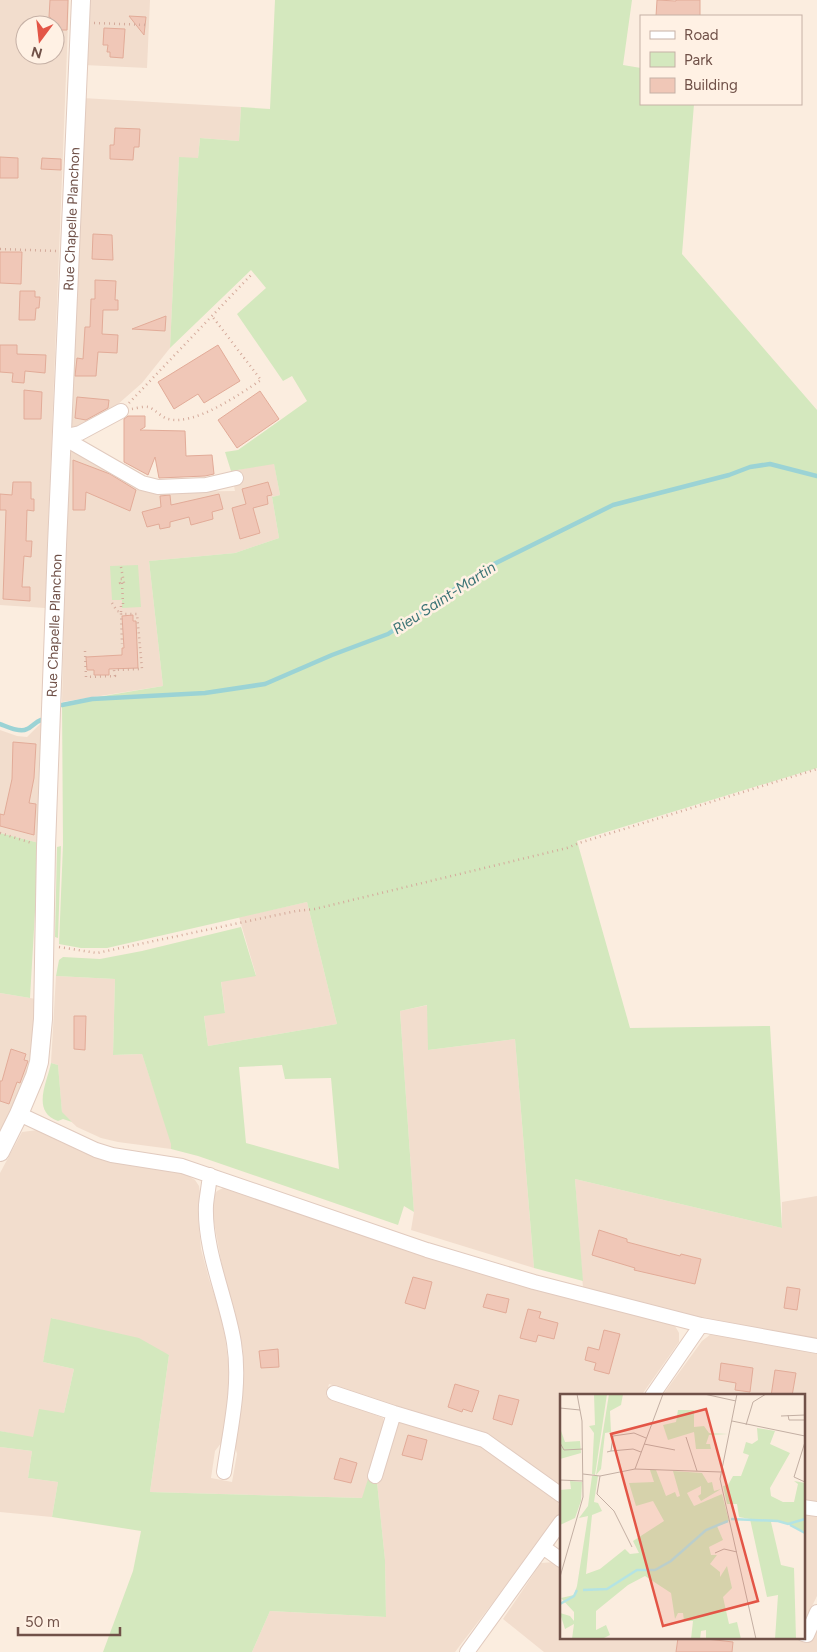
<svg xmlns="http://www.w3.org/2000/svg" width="817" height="1652" font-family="Figtree,sans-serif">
<rect width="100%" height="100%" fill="#fbeddf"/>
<!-- residential -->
<path fill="#f2ddcd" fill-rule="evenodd" d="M0,0H69L45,608L0,605ZM25,25H55V55H25Z
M87,0H150L147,68L84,65Z
M82,98L241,107L239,141L200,138L198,158H179L170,348L142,383L117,405L96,418L79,426L68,429Z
M68,448L164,492L235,491L231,471L274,463L280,495L272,497L279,538L235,553L149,561L163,686L62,702Z
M41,723V783L39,843L0,833V730L17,736L27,737Z
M307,902L337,1024L208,1046L204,1015L225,1012L221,981L256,975L239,917Z
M56,976L115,979L113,1055L142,1054L172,1144L171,1149L118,1142L101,1138L77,1127L62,1113L58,1065L51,1063Z
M0,993L36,999L32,1058L18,1101L0,1133Z
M428,1005V1050L515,1039L534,1268L411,1230L414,1212L400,1011Z
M38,1130L187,1175L195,1180L199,1186L200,1193L198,1216L201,1249L209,1279L220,1313L225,1337L229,1368V1400L222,1442L215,1451L211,1478L232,1482L237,1454L235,1446L243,1386V1350L222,1266L212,1211V1199L217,1191L225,1187L675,1326L679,1333V1342L641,1396H561V1488L497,1441L484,1435L329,1384L326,1396L383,1418L384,1424L363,1498L150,1492L169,1355L52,1318L43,1362L74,1369L64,1413L33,1438L0,1431V1173L22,1132Z
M575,1179L782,1228V1202L817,1196V1340L729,1325L583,1288Z
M711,1334L817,1351V1503L803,1500V1396H662L702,1341Z
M397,1421L474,1441L557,1495L560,1515L455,1652H252L270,1611L386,1617L385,1560L377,1482Z
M0,1447L32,1451L28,1478L58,1482L52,1517L0,1512Z
M803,1514L817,1516V1596L803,1625Z
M555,1562L561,1566V1638H791L812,1641L817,1629V1652H544L503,1619L541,1563Z"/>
<!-- green -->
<path fill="#d4e8be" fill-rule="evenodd" d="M275,0H632L623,65L641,68V104H694L682,254L817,410V768L577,841L630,1028L770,1026L782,1228L575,1179L583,1281L534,1268L515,1039L428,1050L427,1005L400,1011L414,1212L404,1206L398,1225L198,1156L171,1149V1144L142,1054L113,1055L115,979L56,976L59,960L63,957L100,959L142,951L241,927L256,976L221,982L225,1013L204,1016L208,1046L337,1024L307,902L107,948H81L59,944L63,845L62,703L163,686L149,561L235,553L279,538L272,497L280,495L274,464L231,471L225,452L238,450L307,401L292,376L283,381L237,314L266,288L251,270L170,348L179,157L198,158L200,138L239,141L241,107L270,109ZM282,1065L285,1079L331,1078L339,1169L246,1143L239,1067Z
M138,565L141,607L122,608V600H112L110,566Z
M0,833L39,843L30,998L0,993Z
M61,846L58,938L55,937L57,847Z
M51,1063L58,1065L62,1112L72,1122L63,1119L58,1121C31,1111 47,1083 51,1063Z
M51,1318L139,1338L169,1355L150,1492L362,1498L368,1479L377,1482L385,1560L386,1617L270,1611L252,1652H103L133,1571L141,1531L52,1517L58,1482L28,1478L32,1451L0,1447V1431L33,1437L39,1409L64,1413L74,1369L43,1362Z"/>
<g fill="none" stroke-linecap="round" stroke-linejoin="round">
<!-- stream -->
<path stroke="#9bd3d5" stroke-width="4.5" d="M62,705L92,699L205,693L265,684L332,655L388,634L486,568L613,505L729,475L750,467L770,464L817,476
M0,724C8,727 20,733 27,729C32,727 35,722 41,720"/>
</g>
<!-- building -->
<path fill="#f0c7b7" stroke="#e2ab98" d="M50,0H68L67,30H55V25H51V18L49,17Z
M657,0L676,1V0H700V16H656Z
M129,16L146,17L144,35Z
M104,28L125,29L123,58L110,57V52H107L108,45H103Z
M115,128L140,129L139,147H134L133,160L110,159V145H114Z
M0,157L18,158V178H0Z
M42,158L61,159V170L41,169Z
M93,234L112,235L113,260L92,259Z
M0,252H22L21,284L0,283Z
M95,280L116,281L115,300H118V310H103L102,334L118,335L117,353L98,352L96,376H75L77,358L83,359L85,327H90L91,299H95Z
M20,291H35V297H40L39,308H36L35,320H19Z
M166,316L165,331L132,329Z
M0,345H17V354L46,355L45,373L25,371L24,383L12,382L13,373L0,372Z
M218,345L240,381L204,403L198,394L174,409L158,382Z
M24,390L42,392L41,419H24Z
M260,391L279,419L237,448L218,420Z
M77,397L109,400L108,408L86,420L75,418Z
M128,416H145V427L140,430L185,431L186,456L212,455L214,474L205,476L159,478L155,457L148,475L124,462V419Z
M73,460L110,474L136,490L130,511L86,492L85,510H73Z
M13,482H31V499H34V511L27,510L26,541H32L31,557L24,556L22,587H30V601L3,599L6,510H0V494L12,495Z
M268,482L272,495L267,496L268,504L253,508L260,533L240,539L232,508L246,504L242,489Z
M219,494L223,509L212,512L213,519L191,525L189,517L170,522V527L160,529L159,524L147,527L142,512L161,507L160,496L170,495L171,505Z
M133,615V621H136L138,668L109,669V675H94V670H87L86,657L122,655V648H124L122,616Z
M13,742L36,744L34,778L29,803L36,804L34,835L0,826V814L4,815L12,779Z
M74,1016H86L85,1050L74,1049Z
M11,1049L26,1054L24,1060L28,1061L20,1083L17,1082L9,1104L0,1101V1081H2Z
M599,1230L627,1239V1242L680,1256L681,1254L701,1259L695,1284L634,1270L635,1268L592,1255Z
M413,1277L432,1282L425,1309L405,1303Z
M787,1287L800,1289L797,1310L784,1308Z
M487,1294L509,1299L506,1313L483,1307Z
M528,1309L541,1312L539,1318L558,1323L554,1339L538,1335L536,1342L520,1338Z
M604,1330L620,1334L609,1374L594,1370L596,1363L585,1360L588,1347L599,1350Z
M278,1349L279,1367L261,1368L259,1351Z
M721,1363L753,1368L750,1392L735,1390L736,1383L719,1380Z
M775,1370L796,1373L792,1396H771Z
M455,1384L479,1391L472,1412L463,1409L462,1412L448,1407Z
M499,1395L519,1400L512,1425L493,1419Z
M408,1435L427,1440L422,1460L402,1455Z
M340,1458L357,1463L351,1483L334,1479Z
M678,1638H698L733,1642L732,1652H676Z"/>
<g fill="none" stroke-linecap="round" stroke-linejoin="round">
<!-- minor casing -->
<g stroke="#e1cabe" stroke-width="16">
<path id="minor" d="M62,437L142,483L158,487L206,485L236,478
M62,437L80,433L121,411
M19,1114L96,1150L112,1155L182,1166L427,1250L534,1282L701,1325L817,1346
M210,1175C209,1185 207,1195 206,1205C204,1251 227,1299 234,1343C241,1386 230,1430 224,1472
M334,1393L394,1413L484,1440L561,1495
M652,1396L701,1325
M375,1476L394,1413
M803,1507L817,1509
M543,1547L561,1560
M803,1634L807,1635L817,1612
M467,1652L561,1522"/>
</g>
<!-- tertiary casing -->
<g stroke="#e1cabe" stroke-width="20">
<g id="tertiary">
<path id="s1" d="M0,1152L19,1114L35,1076L39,1062L43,1019L46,847L57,545L81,0"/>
</g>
</g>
<!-- path -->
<path stroke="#d4aa9b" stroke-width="2.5" stroke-dasharray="1 4" stroke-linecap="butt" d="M94,23L148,25
M0,249L56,251
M129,403L251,275
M132,409C137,408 144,406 148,407C155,409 161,417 168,419C195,426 240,394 261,380L212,316
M121,567L124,583H120V579H122
M112,603L117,611L121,612L122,644
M121,612V604H123L122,583
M85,651L86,677L115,676L114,670L142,669L137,614H121
M0,833L32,843
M59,947L97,953L296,911L315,909L567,848L579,843L817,769"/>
<!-- minor -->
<use href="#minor" stroke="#fff" stroke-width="14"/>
<!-- tertiary -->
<use href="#tertiary" stroke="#fff" stroke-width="18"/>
</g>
<g text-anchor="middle" stroke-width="5" stroke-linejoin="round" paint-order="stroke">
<!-- street labels -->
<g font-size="14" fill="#705148" stroke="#fff1e4">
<text dy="5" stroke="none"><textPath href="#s1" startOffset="942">Rue Chapelle Planchon</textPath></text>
<text dy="5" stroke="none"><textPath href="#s1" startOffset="535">Rue Chapelle Planchon</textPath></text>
</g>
<!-- water labels -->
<g font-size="15" font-style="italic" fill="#3c7476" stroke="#fff1e4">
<text transform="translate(444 598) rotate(-33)" y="5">Rieu Saint-Martin</text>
</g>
</g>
<!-- overview -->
<g transform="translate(560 1394)">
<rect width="245" height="245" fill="#fbeddf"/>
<path d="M34,0H47L35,81L32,80L34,39L29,32L35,31ZM49,0H63L61,11L50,17L51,38L45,39L41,75L36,81ZM118,16H134V33L144,32L149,39L168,40L149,41L146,50H150L151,55H136L134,38L108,46L103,31L116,28ZM0,34L5,48L20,47L21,59L0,65ZM197,34L215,37L210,50L230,59L210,94L211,102L223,108H234L238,90L234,87L245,89V138L218,126L211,128L221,171L234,174L236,245H215L218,201L207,203L190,125L179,123L177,110H167L163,92L168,91L173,82H181L189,61L183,59L186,48L192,50L198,46ZM90,76H96L106,102L115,98L117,103L120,102L113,77L142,79L148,89L152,88L154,97L161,95L141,107L138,102L141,100V92L127,99L134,112L162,100L169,127L157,132L163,146L149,153L151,161H157L150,170L160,178V183L167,172L172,194L163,203L169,230L177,228L181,245H146V236L141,237L140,245H131L133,227H124L123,219H118L115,225L111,199L85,182L68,191L36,217V236L46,231L50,241L42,245H12L14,230L5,235L0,219L10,222L14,227V218L1,204L14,201L17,192L28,122L19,124L28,112L32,82H38L34,108L38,109L42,117L32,121L26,180L40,175L65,155L70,160L79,159L73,147L104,127L93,107L76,112L69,89L94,88ZM10,87L22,88L21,107L15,124L0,131V96L11,95Z" fill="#d4e8be"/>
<path fill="none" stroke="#b4e3e3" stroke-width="2.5" d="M171,125L218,127L228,130L245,125M230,131L245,139M23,196L47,195L77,176H95L111,167L146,136L168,127M0,210L14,202L17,196"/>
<path fill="none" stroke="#c3afa3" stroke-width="1" d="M144,0L176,7M177,0L160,85L196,245M0,14L20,16M228,21L229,26H245M221,22L245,21M172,27L245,42M186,31L193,8L206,0M126,43L137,77M245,48L234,83L245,88M0,49L4,56L23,55M84,50L115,56M51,57L73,55L81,58M47,58L51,57L53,42L74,39L86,44M75,75L103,0M23,80L40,82L75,75L161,78M40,82L37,100L54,117L72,153M0,86L23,87M155,159L164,155L177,158M0,183L23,103L22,27L17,0"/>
<path fill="#e35546" fill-opacity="0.15" stroke="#e35546" stroke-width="2.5" d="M146,15L198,207L103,232L51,40Z"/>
<rect width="245" height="245" fill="none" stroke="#705148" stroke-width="2.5"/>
</g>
<!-- legend -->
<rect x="640" y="15" width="162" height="90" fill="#fff1e4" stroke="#c6b1a6"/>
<rect x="650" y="31" width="25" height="8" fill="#ffffff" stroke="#c6b1a6"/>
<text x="684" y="40" font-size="15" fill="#705148">Road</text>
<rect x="650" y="52" width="25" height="15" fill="#d4e8be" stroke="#c6b1a6"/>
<text x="684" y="65" font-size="15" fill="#705148">Park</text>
<rect x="650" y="78" width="25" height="15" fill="#f0c7b7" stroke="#c6b1a6"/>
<text x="684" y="90" font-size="15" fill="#705148">Building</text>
<!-- north arrow -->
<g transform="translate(40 40) rotate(195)"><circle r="24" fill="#fff1e4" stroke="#c6b1a6"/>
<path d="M0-4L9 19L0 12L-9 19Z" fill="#e35546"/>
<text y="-8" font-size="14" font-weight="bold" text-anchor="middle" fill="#705148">N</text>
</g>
<!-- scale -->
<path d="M18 1627v8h102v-8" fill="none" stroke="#705148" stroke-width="2.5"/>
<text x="25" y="1627" font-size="15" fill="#705148" stroke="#fff1e4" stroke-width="4" paint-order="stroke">50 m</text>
</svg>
